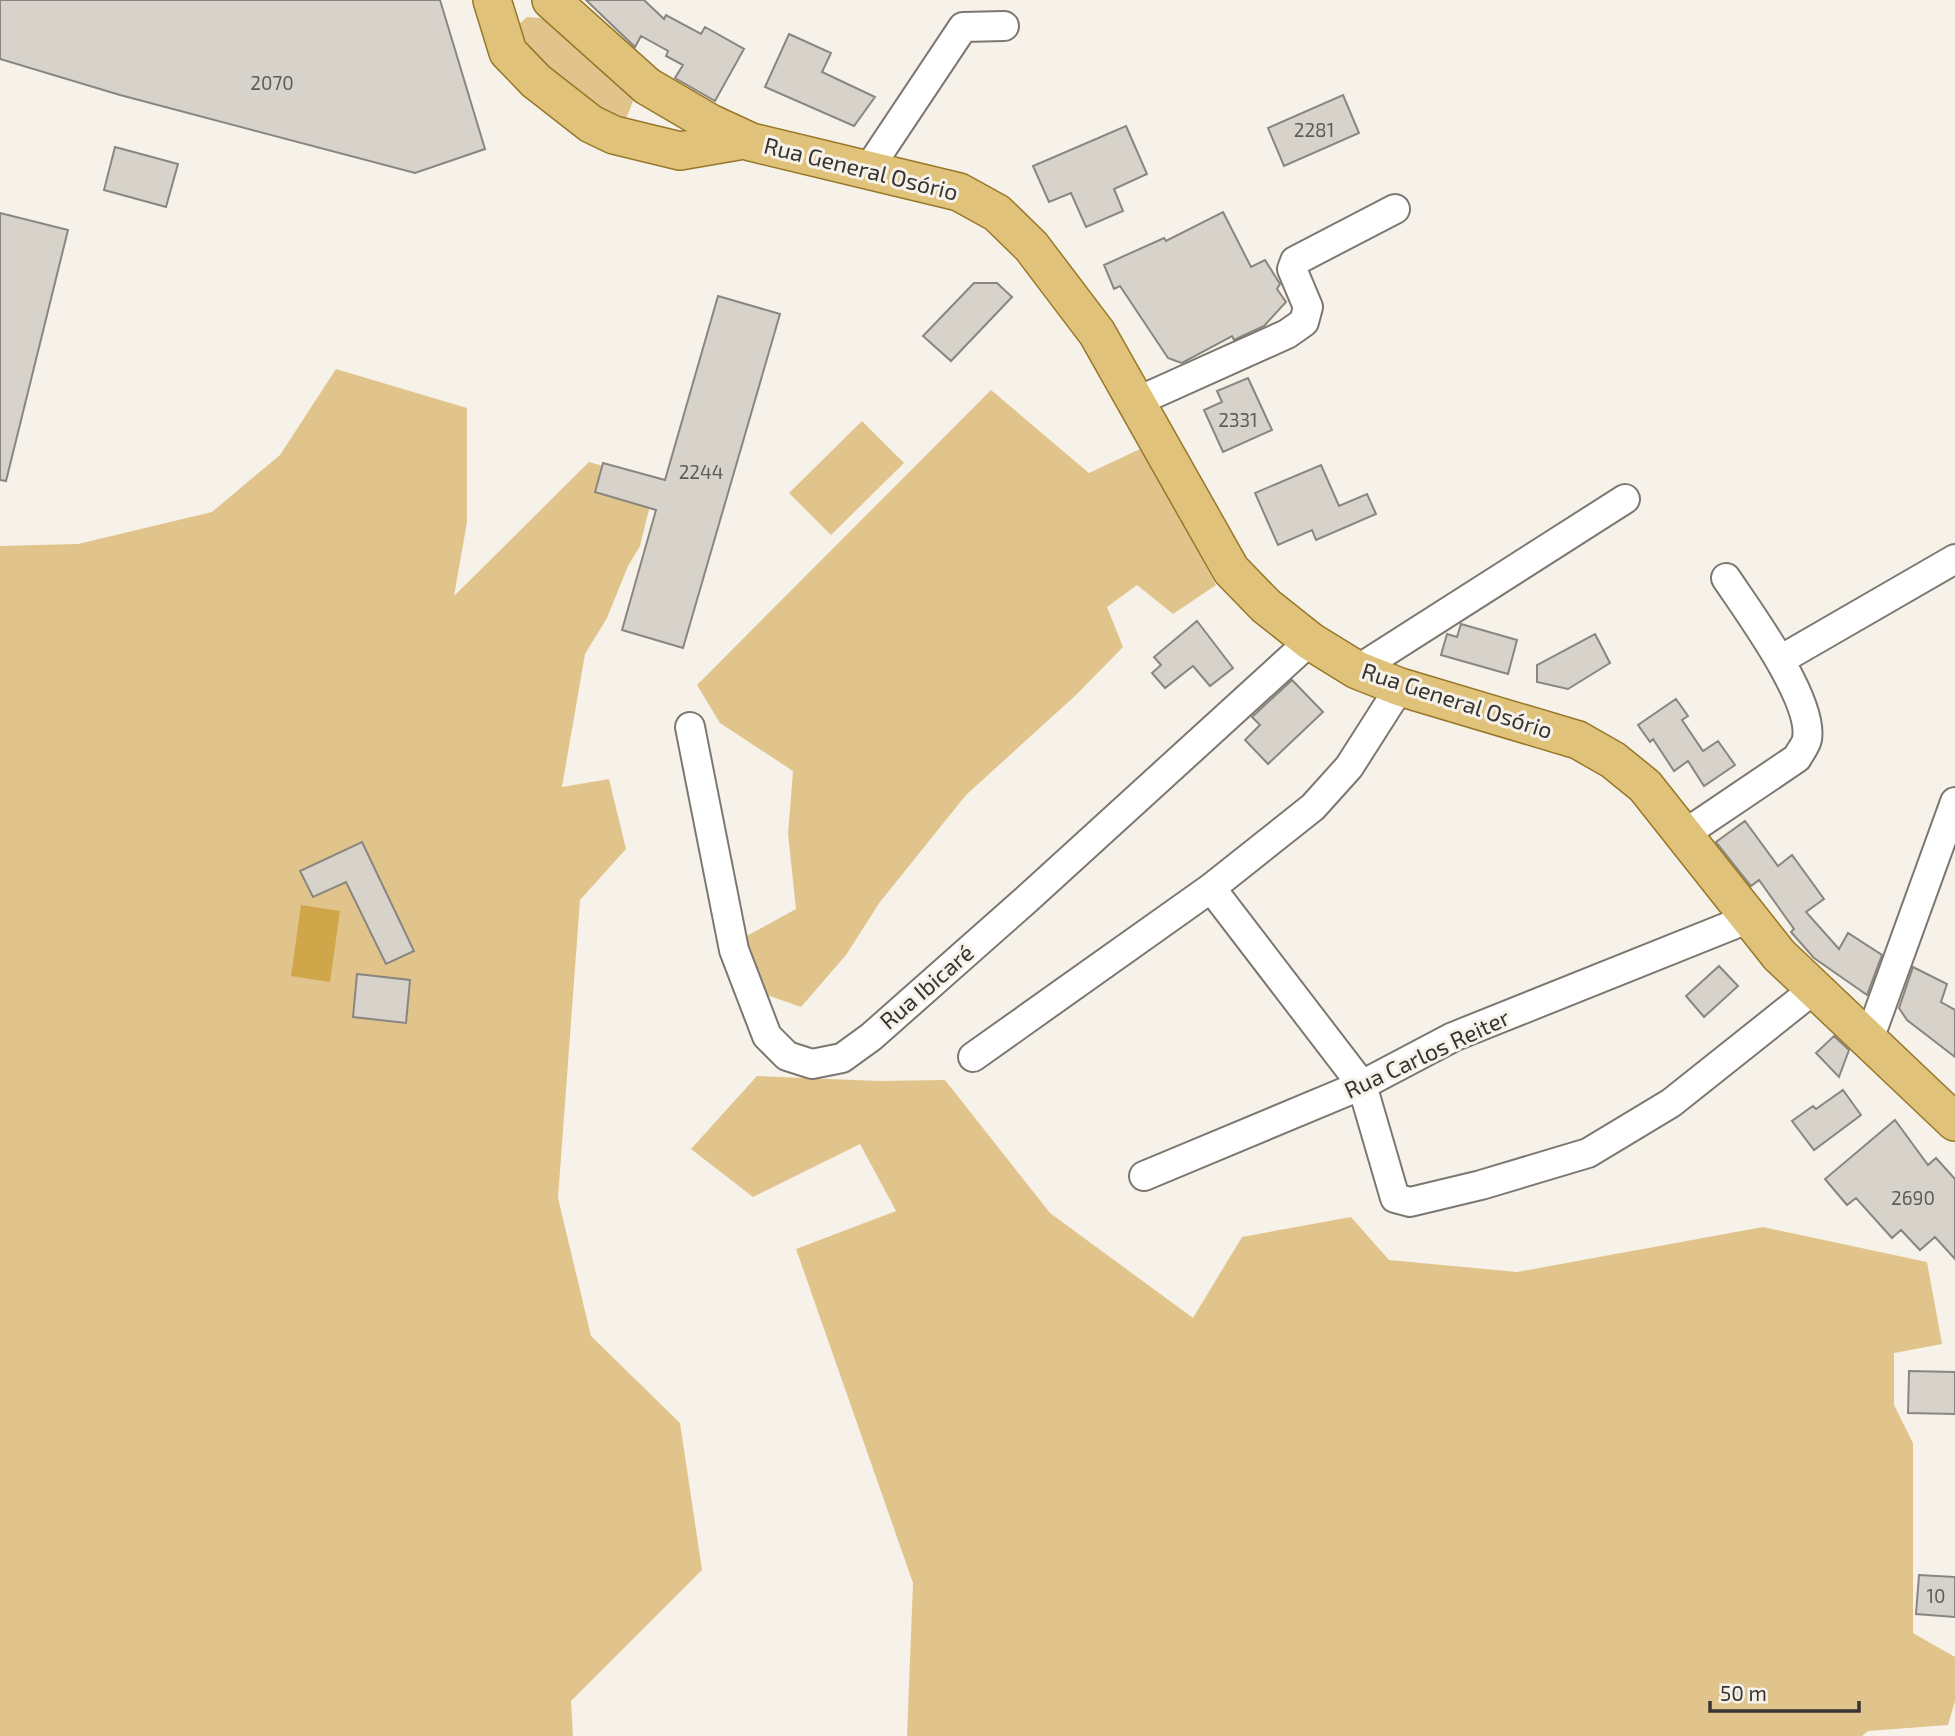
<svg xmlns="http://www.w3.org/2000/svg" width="1955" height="1736" font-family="'Exo 2',sans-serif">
<rect width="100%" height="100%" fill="#f6f2e9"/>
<!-- green -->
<path fill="#e1c48c" d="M527,17L540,18L552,23L630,92L633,101L626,119L617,123L524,56L516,27Z
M336,369L467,408V522L454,596L589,462L656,481L640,546L628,566L607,618L585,654L562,787L609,779L626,849L580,900L558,1198L591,1336L680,1423L702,1570L571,1701L573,1736H0V546L78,544L212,512L280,455Z
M991,390L1089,473L1142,448L1216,585L1173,614L1137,585L1107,607L1123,647L1076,695L966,795L880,902L846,955L801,1007L767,995L745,937L796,909L788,834L793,771L720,723L697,685Z
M862,421L904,463L831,535L789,493Z
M757,1076L879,1081L945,1080L1050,1213L1193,1318L1242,1237L1351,1217L1389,1260L1517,1272L1763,1227L1927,1262L1942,1344L1894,1353V1405L1913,1443V1633L1955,1657V1701L1948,1725L1868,1731L1862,1736H907L913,1583L796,1249L896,1211L860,1144L753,1197L691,1149Z"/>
<!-- water -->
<path fill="#d0a64b" d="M301,905L340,911L330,982L291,976Z"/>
<!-- building -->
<path fill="#d7d3ca" stroke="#8a867f" stroke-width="2" d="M0,0H440L485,149L415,173L120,95L0,59Z
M586,0H644L664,19L666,15L701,34L705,27L744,49L715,101L675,78L683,65L666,56L668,51L641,36L635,47Z
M789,34L831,53L822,72L875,97L854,126L765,87Z
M1343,95L1359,133L1284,166L1268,128Z
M1126,126L1147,174L1114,189L1123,211L1086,227L1071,193L1049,202L1033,166Z
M115,147L178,164L166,207L104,190Z
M1223,212L1251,267L1265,260L1280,284L1277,289L1286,302L1264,326L1234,340L1232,336L1182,363L1176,361L1168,358L1120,286L1114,289L1104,265L1164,238L1166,241Z
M0,213L68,230L6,481L0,480Z
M974,283H997L1012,297L951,361L923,336Z
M718,296L780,314L683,648L622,630L656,510L595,492L603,463L665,480Z
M1248,378L1272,430L1223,452L1204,410L1222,402L1217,391Z
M1321,465L1339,506L1367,494L1376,514L1316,540L1312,530L1278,545L1255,493Z
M1197,621L1233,668L1210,686L1193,666L1165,688L1152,673L1161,665L1154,657Z
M1461,624L1517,640L1508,674L1441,655L1447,634L1457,637Z
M1595,634L1610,663L1568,689L1537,682V665Z
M1292,680L1323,712L1268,764L1245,740L1260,725L1252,717Z
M1676,699L1688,716L1682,720L1703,751L1718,741L1735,765L1704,786L1688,761L1674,771L1653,739L1650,742L1638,725Z
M1745,821L1778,866L1792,855L1824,899L1806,912L1839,949L1848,933L1882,955L1867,995L1814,958L1791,932L1794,929L1759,880L1751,886L1716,842Z
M362,842L414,951L386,964L346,882L313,897L300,871Z
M1719,966L1738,986L1704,1017L1686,996Z
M1913,967L1947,984L1941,1002L1955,1010V1057L1907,1020L1899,1008Z
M357,974L410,980L406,1023L353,1017Z
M1834,1036L1849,1050L1839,1077L1816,1053Z
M1843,1090L1861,1115L1814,1150L1792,1121L1813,1106L1816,1109Z
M1895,1120L1928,1165L1936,1158L1955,1179V1259L1935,1237L1920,1250L1901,1230L1892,1238L1856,1198L1847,1205L1825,1179Z
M1909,1371L1955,1372V1414L1908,1413Z
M1919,1575L1955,1577V1617L1916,1614Z"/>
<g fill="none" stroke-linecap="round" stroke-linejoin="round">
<!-- minor casing -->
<g stroke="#7c7871" stroke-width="32">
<path id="minor" d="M869,168L963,27L1004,26
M1138,401L1287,334L1304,322L1308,307L1292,269L1295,261L1395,209
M1780,660L1955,559
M1357,670L1625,499
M690,727L734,950L767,1036L787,1056L812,1064L842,1058L871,1037L1027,899L1310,641
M1683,835L1797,758C1800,752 1806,745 1807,739C1814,700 1748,611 1726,578
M1211,888L1362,1085L1395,1198L1410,1202L1481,1185L1588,1153L1671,1103L1813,990
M1868,1042L1955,802
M973,1057L1211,888L1313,807L1349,767L1400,687
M1144,1176L1362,1085L1453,1037L1750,918"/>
</g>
<!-- major casing -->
<g stroke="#987728" stroke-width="40">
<path id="major" d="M492,0L508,52L536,81L591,124L614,135L680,151L744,140
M551,0L647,86L710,123L751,142L959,192L997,213L1031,246L1097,333L1231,570L1266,606L1310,641L1357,670L1400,687L1578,740L1613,760L1645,786L1779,955L1955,1122"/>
</g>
<!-- minor -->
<use href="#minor" stroke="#fff" stroke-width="28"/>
<!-- major -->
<use href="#major" stroke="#e0c27b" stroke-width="37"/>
</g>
<g text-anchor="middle" stroke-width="6" stroke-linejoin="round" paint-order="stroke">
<!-- number labels -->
<g font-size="19" fill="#5f5c58">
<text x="272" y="90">2070</text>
<text x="1314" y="137">2281</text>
<text x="1238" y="427">2331</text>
<text x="701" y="479">2244</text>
<text x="1913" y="1205">2690</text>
<text x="1936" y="1603">10</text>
</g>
<!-- street labels -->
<g font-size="23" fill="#373532" stroke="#f6f2e9">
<text transform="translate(861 169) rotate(14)" y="8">Rua General Osório</text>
<text transform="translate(1457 701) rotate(18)" y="8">Rua General Osório</text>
<text transform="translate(927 987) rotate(-41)" y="8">Rua Ibicaré</text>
<text transform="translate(1427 1054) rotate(-25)" y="8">Rua Carlos Reiter</text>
</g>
</g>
<!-- scale -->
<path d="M1710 1701v10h149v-10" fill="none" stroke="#373532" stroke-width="3.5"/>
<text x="1720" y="1701" font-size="21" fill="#373532" stroke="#f6f2e9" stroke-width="5" paint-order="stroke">50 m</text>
</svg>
